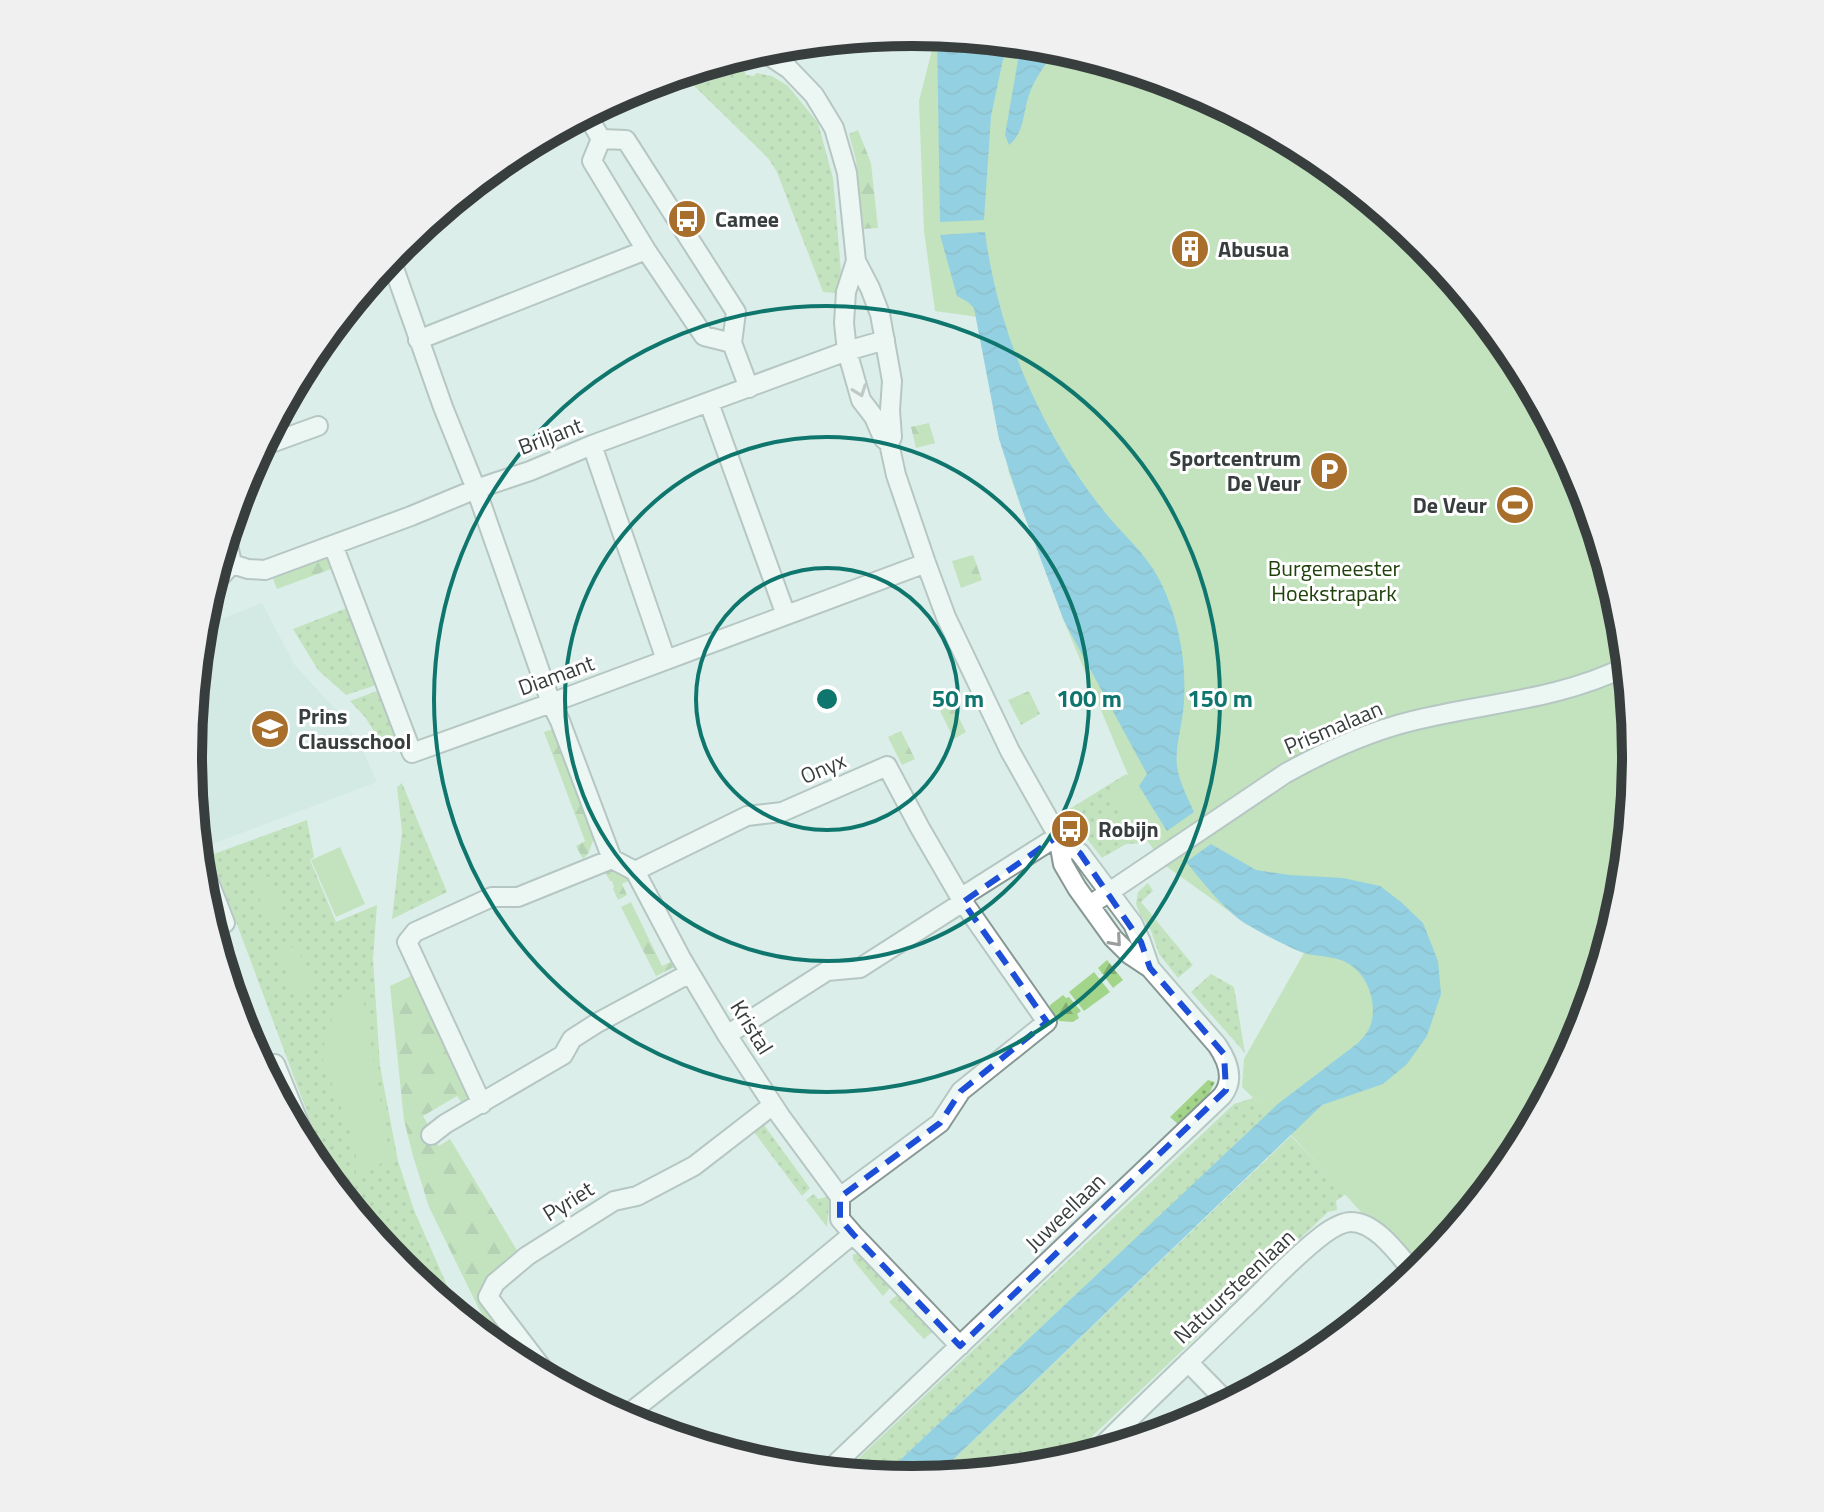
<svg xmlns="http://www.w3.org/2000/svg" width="1824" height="1512" font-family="'Titillium Web',sans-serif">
<defs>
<pattern id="grass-dots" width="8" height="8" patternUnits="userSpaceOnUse" patternTransform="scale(2)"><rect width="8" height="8" fill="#a2d48a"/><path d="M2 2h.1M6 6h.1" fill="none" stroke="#85ad72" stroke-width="1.8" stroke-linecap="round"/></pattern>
<pattern id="forest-firs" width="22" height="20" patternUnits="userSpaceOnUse" patternTransform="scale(2)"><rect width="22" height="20" fill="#a2d48a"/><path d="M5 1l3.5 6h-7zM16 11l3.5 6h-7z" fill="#85ad72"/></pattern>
<pattern id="water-waves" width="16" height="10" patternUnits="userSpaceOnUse" patternTransform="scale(2)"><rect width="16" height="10" fill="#3aadda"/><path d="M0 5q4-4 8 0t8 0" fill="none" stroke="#328eb2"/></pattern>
</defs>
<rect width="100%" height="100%" fill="#dceeea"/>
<!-- built -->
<path fill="#c8e3de" d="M262,603L294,664L337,711L361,746L377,782L210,845L192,796L188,756L201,627Z"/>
<!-- grass -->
<path fill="url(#grass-dots)" d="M719,62L744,70L746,75L754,76L756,73L772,76L788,86L818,123L833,178L841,271L836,293L823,292L777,172L768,158L681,73Z
M347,608L376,685L346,695L318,670L293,629Z
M377,691L394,736L379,739L365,717L350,701Z
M1126,774L1132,781L1155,838L1144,843L1126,844L1102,858L1087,839L1089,836L1085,826L1079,827L1068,810Z
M402,783L447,892L392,919L402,832L397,787Z
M307,820L314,857L310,860L336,922L377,905L373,959L380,1066L398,1161L414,1210L454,1301L456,1307L450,1309L400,1268L337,1192L211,855Z
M1148,883L1153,891L1141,902L1193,965L1178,978L1159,954L1151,931L1140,914L1136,904L1138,892Z
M1211,974L1234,987L1245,1053L1191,992Z
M1208,1080L1215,1082L1205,1101L1179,1125L1170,1117Z
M1253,1098L1269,1113L882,1477L843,1473L1234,1104Z
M764,1125L810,1188L802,1196L754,1132Z
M1291,1136L1346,1194L1336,1201L1337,1210L1328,1212L1064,1463L1053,1466L934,1478Z
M814,1194L818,1199L830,1196L827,1227L806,1200Z
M853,1254H861L890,1288L883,1296L853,1260Z
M897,1295L932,1332L924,1339L889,1302Z"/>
<!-- forest -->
<path fill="url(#forest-firs)" d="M858,130L871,163L878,228L862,229L856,160L849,134Z
M929,423L935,443L916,448L911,427Z
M973,555L982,580L961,588L952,561Z
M325,556L331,569L277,589L272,576Z
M1029,691L1040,714L1021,725L1008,700Z
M952,704L966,732L954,739L940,711Z
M553,729L595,836L588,854L583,859L576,846L585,841L544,732Z
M901,731L915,759L902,765L888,737Z
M610,870L629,876L632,879L622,884L627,895L618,900L613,889L614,887L612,881H610L605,872Z
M631,902L662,966L675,960L676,966L656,976L621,907Z
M1107,960L1123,980L1113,988L1098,968Z
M411,976L469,1094L468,1100L463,1105L457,1096L423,1116L428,1125V1132L439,1146L450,1139L521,1257L483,1294L540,1374L512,1359L493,1332L478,1307L429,1207L413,1156L404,1120L390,986Z
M1063,995L1066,998L1069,997L1081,1011L1077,1014L1079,1018L1073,1022L1059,1021L1050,1009V1005Z"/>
<!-- green -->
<path fill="#a2d48a" d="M936,34L1054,46L1189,87L1315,154L1424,244L1514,354L1581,479L1622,615L1636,756L1622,898L1581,1033L1514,1159L1424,1268L1417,1274L1294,1138L1242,1087L1244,1059L1304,953L1244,922L1166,866L1109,790L1128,775L1064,621L1009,473L978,317L935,311L924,231L919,101Z
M340,847L365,904L336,917L311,860Z
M270,876L285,916L269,923L253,882Z
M297,945L312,986L295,992L280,952Z
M1094,972L1110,992L1084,1011L1069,992Z
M362,993L390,1157L356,1181V1147L321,1055L338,998Z"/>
<!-- water -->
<path fill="url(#water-waves)" d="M937,34L1007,41L991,116L984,220L940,222Z
M1021,43L1058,47C1047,62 1033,80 1028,98C1023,114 1024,133 1009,145L1005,135Z
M985,232C998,332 1040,430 1103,510C1121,533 1147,554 1160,581C1180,620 1188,669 1183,712C1181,729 1175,749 1177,766C1179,782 1188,798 1194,812L1167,831L1139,786L1147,774L1064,621L1020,504L999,439L974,308L968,302L957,296L940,235Z
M1211,844L1256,870L1289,875L1343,878L1380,886L1401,902L1423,923L1438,961L1441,994L1427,1036L1407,1064L1383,1084L1322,1105L934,1478L912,1480L882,1477L1279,1103L1358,1043C1362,1039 1366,1034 1369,1029C1379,1007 1369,976 1349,964C1333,954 1317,958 1301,952C1283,944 1263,934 1246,924C1224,910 1203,882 1186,862Z"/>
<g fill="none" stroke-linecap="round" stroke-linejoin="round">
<!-- minor casing -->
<g stroke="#879895" stroke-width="22">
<path id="minor" d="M757,50L768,55L789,69L814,95L834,128L847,173L856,261L870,288L880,314L892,381L890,410L892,437L889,443
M586,113L601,139
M601,139L626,140L736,312L732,343L749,388
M601,139L592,161L646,250L704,336L732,343
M390,257L443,407L476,489L551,703L560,721L612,859L635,871L681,958L727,1035L781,1117L840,1197V1219L853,1234L960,1346
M418,340L646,250
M709,403L786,615
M592,445L666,660
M260,447L318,426
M226,535L232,564
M333,545L412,753L551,703L926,563
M232,564L248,569L265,570L411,516L476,489L530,471L592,445L847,351L885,340
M210,588L232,564
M1058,836L1080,853L1133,924L1141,942L1150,968
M197,851L225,923L211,928
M635,871L747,816L782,812L887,766L920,828L963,902L1047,1022L961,1091L940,1123L840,1197
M1090,905L1286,773C1326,751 1367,732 1412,721C1484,703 1559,700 1627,666
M727,1035L827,971L860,968L963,902L968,893L1058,836
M262,1069L275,1064L317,1167
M482,1104L407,942L415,932L492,897H518L612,859
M431,1135L445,1124L563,1055L572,1039L597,1023L690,973
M1188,1362L1229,1404
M552,1381L488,1297L495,1283L527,1256L614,1201L637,1196L694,1166L773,1105
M623,1418L788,1288L853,1234
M1095,1453C1142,1406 1191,1360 1239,1313C1267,1287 1293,1257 1324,1234C1331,1229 1342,1222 1351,1222C1377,1222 1400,1257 1416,1275
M827,1472L1222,1096C1235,1080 1228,1061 1217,1045L1150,968L1129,954L1113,938L1077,888L1063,864L1058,836L1010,751L946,617L926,563L896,475L889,443L883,438L874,417L861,400L847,351L844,323L846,292L856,261"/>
</g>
<!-- minor -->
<use href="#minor" stroke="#fff" stroke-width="18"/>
</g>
<!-- one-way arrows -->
<defs><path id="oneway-chevron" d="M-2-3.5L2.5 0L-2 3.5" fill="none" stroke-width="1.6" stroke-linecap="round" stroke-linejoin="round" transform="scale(2)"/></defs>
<g stroke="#9b9e9e">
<use href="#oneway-chevron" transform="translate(860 391) rotate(70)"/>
<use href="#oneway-chevron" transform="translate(1116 941) rotate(49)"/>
</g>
<!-- marked area -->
<path d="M0 0H1824V1512H0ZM1058,836L1080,853L1141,942L1150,968L1224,1054L1226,1090L960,1346L853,1234L840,1219V1197L940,1123L961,1091L1047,1022L963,902Z" fill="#dceeea" fill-opacity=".55" fill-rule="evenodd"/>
<path fill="none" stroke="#1d4ed8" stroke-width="6" stroke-dasharray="16 10" stroke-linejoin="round" d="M1058,836L1080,853L1141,942L1150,968L1224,1054L1226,1090L960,1346L853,1234L840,1219V1197L940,1123L961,1091L1047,1022L963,902Z"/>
<!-- distance rings -->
<g fill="none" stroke="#0f766e" stroke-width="4">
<circle cx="827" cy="699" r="131"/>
<circle cx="827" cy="699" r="262"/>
<circle cx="827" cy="699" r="393"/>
</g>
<!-- icons -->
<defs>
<g id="bus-disc" transform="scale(2)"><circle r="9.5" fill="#a76e2c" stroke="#fff"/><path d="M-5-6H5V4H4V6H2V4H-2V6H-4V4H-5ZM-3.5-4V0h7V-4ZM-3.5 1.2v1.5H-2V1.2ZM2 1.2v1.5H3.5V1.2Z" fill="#fff"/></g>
<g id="building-disc" transform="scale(2)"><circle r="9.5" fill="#a76e2c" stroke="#fff"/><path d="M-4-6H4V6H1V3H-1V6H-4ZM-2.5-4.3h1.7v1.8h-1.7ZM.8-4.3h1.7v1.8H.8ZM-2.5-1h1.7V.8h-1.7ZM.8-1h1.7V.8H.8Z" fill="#fff"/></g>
<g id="parking-disc" transform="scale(2)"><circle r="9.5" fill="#a76e2c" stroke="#fff"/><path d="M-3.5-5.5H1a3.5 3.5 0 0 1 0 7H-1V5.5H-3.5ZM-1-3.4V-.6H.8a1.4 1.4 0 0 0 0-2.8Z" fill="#fff"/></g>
<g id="stadium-disc" transform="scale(2)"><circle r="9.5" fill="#a76e2c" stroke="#fff"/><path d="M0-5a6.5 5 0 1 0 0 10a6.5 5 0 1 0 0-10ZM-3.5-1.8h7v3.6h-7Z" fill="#fff"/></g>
<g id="school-disc" transform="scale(2)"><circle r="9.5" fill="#a76e2c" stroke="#fff"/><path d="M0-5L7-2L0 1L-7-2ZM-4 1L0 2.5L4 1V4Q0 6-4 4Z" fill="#fff"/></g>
</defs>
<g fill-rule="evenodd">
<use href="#bus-disc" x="687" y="219"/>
<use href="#building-disc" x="1190" y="249"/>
<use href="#parking-disc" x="1329" y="471"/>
<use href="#stadium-disc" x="1515" y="505"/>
<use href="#school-disc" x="270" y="729"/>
<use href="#bus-disc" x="1070" y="829"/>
</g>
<g text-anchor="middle" stroke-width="6" stroke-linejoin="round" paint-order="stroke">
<!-- poi labels -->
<g font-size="22" font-weight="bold" fill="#373e3d" stroke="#fff" text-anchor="start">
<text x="715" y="227">Camee</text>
<text x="1218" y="257">Abusua</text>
<text x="1301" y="466" text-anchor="end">Sportcentrum<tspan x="1301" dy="25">De Veur</tspan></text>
<text x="1487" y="513" text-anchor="end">De Veur</text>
<text x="298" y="724">Prins<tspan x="298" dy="25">Clausschool</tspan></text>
<text x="1098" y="837">Robijn</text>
</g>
<!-- street labels -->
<g font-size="22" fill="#373e3d" stroke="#fff">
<text transform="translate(550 436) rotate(-21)" y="8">Briljant</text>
<text transform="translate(556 675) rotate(-20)" y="8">Diamant</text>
<text transform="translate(1333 727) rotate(-23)" y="8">Prismalaan</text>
<text transform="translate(823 768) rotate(-23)" y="8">Onyx</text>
<text transform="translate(752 1027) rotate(58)" y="8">Kristal</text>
<text transform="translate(568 1201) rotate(-32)" y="8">Pyriet</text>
<text transform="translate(1065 1212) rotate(-44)" y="8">Juweellaan</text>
<text transform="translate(1234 1286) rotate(-43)" y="8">Natuursteenlaan</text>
</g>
<!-- park labels -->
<g font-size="22" fill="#1f410a" stroke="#fff">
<text x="1334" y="576">Burgemeester<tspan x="1334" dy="25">Hoekstrapark</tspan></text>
</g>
</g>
<!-- crop -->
<path d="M0 0H1824V1512H0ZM202 756a710 710 0 1 1 1420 0a710 710 0 1 1-1420 0Z" fill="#eff0ef" fill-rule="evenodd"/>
<path fill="none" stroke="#373e3d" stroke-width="10" d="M202 756a710 710 0 1 1 1420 0a710 710 0 1 1-1420 0Z"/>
<circle cx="827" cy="699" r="12" fill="#0f766e" stroke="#fff" stroke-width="4"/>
<g font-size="24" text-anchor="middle" font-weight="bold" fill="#0f766e" stroke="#fff" stroke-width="6" stroke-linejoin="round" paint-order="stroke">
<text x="958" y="707">50 m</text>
<text x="1089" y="707">100 m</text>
<text x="1220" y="707">150 m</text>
</g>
</svg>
